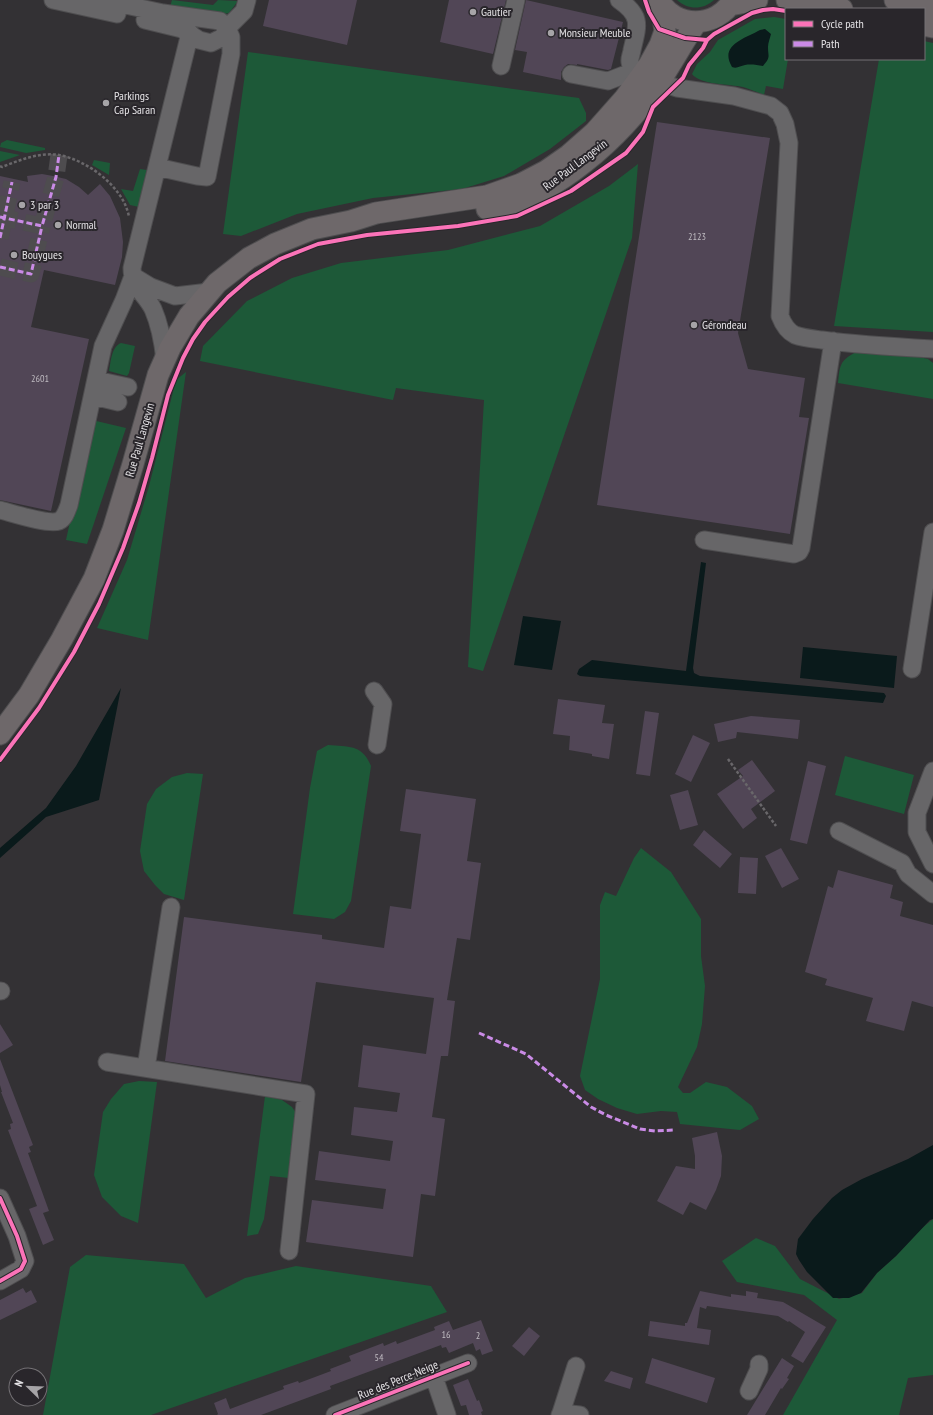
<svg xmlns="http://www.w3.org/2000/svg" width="933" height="1415" font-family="'PT Sans Narrow',sans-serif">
<rect width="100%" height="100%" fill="#333134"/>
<!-- green -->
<path fill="#1d5938" d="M172,0L213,5L218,0L238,1L229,13L219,15L170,7Z
M677,0H714C703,10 688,10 677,0Z
M774,17L786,19V59H788L783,89L766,86L764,95C757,92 750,89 743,87C730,84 700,85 692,74L697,64L710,52L718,40L755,19Z
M924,41L933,43V332L834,326L879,59H924Z
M248,52L579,98L586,113V121L550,149L504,176L462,189L373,198L297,214L241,236L223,234Z
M7,140L45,148V150L26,153L0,147L1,143Z
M0,151L20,155L0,162Z
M94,160L110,163L109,175L92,165Z
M638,164L632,238L483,671L468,667L484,400L396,388L393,400L200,361L203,346L247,301L292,278L341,263L448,250L540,226L609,186Z
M140,169L147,170L139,207L130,205L121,189L133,191Z
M121,343L135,346L129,373L127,376L109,371C111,362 111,347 121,343Z
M856,352L919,357L928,359L933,363V399L838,383C840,366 839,361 856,352Z
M186,372L148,640L97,628L127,560L149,486L176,380Z
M92,420L126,428L87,544L66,540Z
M328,745C349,747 362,744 371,766L351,901L345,912L334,919L293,914L310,788L317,751Z
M845,756L914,775L904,814L835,795Z
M187,773L203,774L184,900L164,894L155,885L144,871L140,851L147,804L156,789L172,777Z
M641,848L671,872L701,919V956L705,986L702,1024L697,1047L678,1087L683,1093H690L706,1082L727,1087L752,1106L759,1119L740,1130L680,1124L677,1112L661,1111L637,1114L617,1108L598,1099L585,1090L580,1076L600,979V905L605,892L616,896L634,858Z
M139,1081L157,1082L138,1223L121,1216L102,1197L94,1175L103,1112L111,1099L124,1084Z
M265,1096L282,1100L292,1107L298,1116L289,1178L270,1176L264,1219L258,1234L247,1236Z
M933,1219V1375L908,1378L899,1415H783L837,1320L804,1295L737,1282L722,1261L756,1238L775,1246L800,1279L839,1299L862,1293L877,1273L896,1256L922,1228Z
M86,1255L184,1264L206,1298L245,1278L296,1266L431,1286L447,1312L151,1415H43L70,1267Z"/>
<!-- water -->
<path fill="#0a1a1b" d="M765,29L771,34C770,38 768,43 768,47C768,57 771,57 763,66C757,65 751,64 745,65C740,66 737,69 732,67C719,45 744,39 760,30Z
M701,562L706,563L693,668L694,673L700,676L884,693L886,696L883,703L580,676L577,674L579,669L592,660L686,671Z
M523,616L561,621L552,670L514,665Z
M803,647L897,656L894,688L800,678Z
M121,688L99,800L46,817L0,858V848L46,808L76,766Z
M933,1145V1219L930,1220L896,1256L877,1273L861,1293L849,1298H833L807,1272L799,1260L796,1254L798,1239L813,1219L832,1198L842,1190L862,1179L908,1159Z"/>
<!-- building -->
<path fill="#514656" d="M269,0H357L347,45L263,26Z
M449,0H506L493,54L440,42Z
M526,0L623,22L611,69L608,70L577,64V65L568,64L564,67L561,72V80L523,72L527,52L515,50Z
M657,122L770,138L738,333L748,369L805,378L799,417L809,418L790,534L597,505Z
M42,174L53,176L66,179L79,187L88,195L100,184L110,196L120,218L123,242L122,257L115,285L44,270L31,327L89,339L51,511L0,500V176L28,182L27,176Z
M558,699L605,705L602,723L614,724L609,759L592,756V754L569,750L570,736L553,734Z
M645,711L659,713L650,776L636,774Z
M751,716L800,720L798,739L737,732L736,738L718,742L714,724Z
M693,735L710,743L691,782L675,774Z
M752,760L775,791L751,809L757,818L743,829L717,794L743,776L738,770Z
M808,761L826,766L807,844L790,840Z
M406,789L476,799L467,861L481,863L470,940L457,938L447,1000L455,1001L448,1056H441L432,1117L445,1119L435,1196L421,1194L413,1257L306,1242L312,1200L383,1209L386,1189L315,1180L319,1151L390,1161L393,1141L351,1135L354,1107L397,1112L400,1093L358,1087L363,1045L426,1054L434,998L316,982L301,1082L165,1061L184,917L322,935V939L384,948L390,906L411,909L421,834L400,831Z
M688,790L698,825L680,830L670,795Z
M704,830L732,854L720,868L693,845Z
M781,848L799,879L782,888L765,856Z
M740,857L758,858L756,894L738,893Z
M838,870L893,885L890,898L903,902L900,916L933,925V1007L912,1001L904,1031L866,1021L873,998L825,985L827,979L805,972L828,886L833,888Z
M0,1024L13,1045L0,1053Z
M0,1059L33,1145L29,1147L31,1152L28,1153L49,1211L43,1213L54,1240L43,1245L29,1209L37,1206L8,1130L11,1129L10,1124L13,1123L1,1092H2L0,1085Z
M717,1132L722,1156L721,1176L716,1190L706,1210L690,1202L683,1215L657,1201L676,1166L695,1169V1156L692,1138Z
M23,1288L26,1293L31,1290L37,1302L0,1320V1300Z
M700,1291L731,1297V1294L746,1296V1291L758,1293L757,1298L783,1302L826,1327L803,1363L791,1356L805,1332L789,1321L788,1322L778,1316L707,1306L706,1309L700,1307L697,1328L711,1330L709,1345L648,1336L650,1321L685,1326V1323H687Z
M481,1320L493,1351L482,1355L480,1349L476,1351L473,1343L449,1353L446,1347L442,1348L441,1345L330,1386L331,1389L261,1415H217L218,1414L214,1403L226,1398L230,1409L284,1389L283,1386L298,1381L299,1383L331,1371L330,1369L351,1361L349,1356L383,1343L384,1346L396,1341L397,1344L435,1330L434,1327L449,1321L453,1330Z
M529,1327L540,1336L524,1356L512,1346Z
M652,1358L715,1378L707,1403L645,1383Z
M782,1358L794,1366L787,1378L789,1379L782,1389L781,1388L765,1415H747Z
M611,1371L633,1378L630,1389L604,1381Z
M468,1379L477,1401L479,1400L483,1411L481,1412L482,1415H469L466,1405L461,1406L453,1385Z"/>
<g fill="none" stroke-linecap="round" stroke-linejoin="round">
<!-- minor-tunnel -->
<path stroke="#4e4c4f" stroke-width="17" stroke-dasharray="17 8" stroke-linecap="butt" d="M0,217L42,226L56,177L59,155
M0,238L12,182
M0,267L31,274L42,226"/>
<!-- minor casing -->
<g stroke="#4f4e50" stroke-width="19">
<path id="minor" d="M53,0L117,14
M102,0L163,13L220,21L227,28L231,37V54L207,177L197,176L157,167
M619,0C642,16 638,25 632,50C632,53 629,59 630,62C631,69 636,73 641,77
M145,20L182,29L199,40L211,43L221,38L224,35L227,28L244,11L247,0
M501,66L516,0
M571,74L608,81L634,71
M659,82L677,88L734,96L771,106L780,113L785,124L789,143L780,316C783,324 787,331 795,335C803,338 814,339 822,340C859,345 896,347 933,349
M133,276L151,287L175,296L209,292
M165,360C163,342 160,325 153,309C145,293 132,288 132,268L190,33
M96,380L128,387
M93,396L118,402
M0,510C12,513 48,525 59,521C65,518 67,510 69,505L103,346L124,300L133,276
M704,540L794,554L799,552L801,548L833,341
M912,669L933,532
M374,691L383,704L377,745
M933,771L917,813V832L933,864
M839,831L902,863L908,874L933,894
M0,991H1
M107,1062L306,1094L289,1251
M146,1068L171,907
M0,1198L17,1236L25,1261L21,1269L0,1281
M434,1377L447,1415
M749,1391L759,1369V1364
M561,1413L576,1366
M335,1415L468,1363
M560,1415L561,1413L580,1415"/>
</g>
<!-- major casing -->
<g stroke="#4f4e50" stroke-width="23">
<path id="major" d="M659,0C674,29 717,29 733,0
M787,0L842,9
M895,0L933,9
M730,5L757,0
M924,25L933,27
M487,209C553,201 623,135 659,82C672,63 683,42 696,23
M0,734L29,695L62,639L94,579L113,530L133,464L158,375L170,348L189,316L217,283L249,258L275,244L312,229L351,221L376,213L487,196L521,184L546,171L569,155L594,133L625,98L649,65L660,45L665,31L661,4"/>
</g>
<!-- path -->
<path stroke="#69676a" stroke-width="2.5" stroke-dasharray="3 2" stroke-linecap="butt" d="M0,166L2,167C20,160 39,152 59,155C87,160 124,187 129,217
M728,759L776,826"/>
<!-- minor -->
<use href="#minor" stroke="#676668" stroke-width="17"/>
<!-- major -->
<use href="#major" stroke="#6e686a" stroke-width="21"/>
<!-- quiet -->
<path stroke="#ca8be6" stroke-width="3" stroke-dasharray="6 3" stroke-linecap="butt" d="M0,217L42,226L56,177L59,155
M0,238L12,182
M0,267L31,274L42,226
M479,1033L526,1054L591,1107L606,1115L640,1129L655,1131L675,1130"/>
<!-- cycleway casing -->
<g stroke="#29262b" stroke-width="6">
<path id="cycleway" d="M645,0L649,12L659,29L685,38L707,40
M0,760L39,708L74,652L99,604L123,548L139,503L152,458L168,395L183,358L193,339L205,322L228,297L250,278L280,259L318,244L367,235L458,226L517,216L571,191L626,153L643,132L653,107L683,78L689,65L703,48L707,40L714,34L752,13L763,10L773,9L786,11
M0,1198L17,1236L25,1261L21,1269L0,1281
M335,1415L468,1363"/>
</g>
<!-- cycleway -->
<use href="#cycleway" stroke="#fb73b8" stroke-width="4"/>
</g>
<!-- markers -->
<g fill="#a6a4a7" stroke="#29262b" stroke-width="1.5">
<circle cx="473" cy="12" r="4"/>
<circle cx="551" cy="33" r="4"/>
<circle cx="106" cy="103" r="4"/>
<circle cx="22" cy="205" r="4"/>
<circle cx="58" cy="225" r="4"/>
<circle cx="14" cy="255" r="4"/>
<circle cx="694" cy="325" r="4"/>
</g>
<g text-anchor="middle" stroke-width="4" stroke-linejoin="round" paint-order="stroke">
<!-- number labels -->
<g font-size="10" fill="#bfbbc1">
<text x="697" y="240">2123</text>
<text x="40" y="382">2601</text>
<text x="446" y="1338">16</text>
<text x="478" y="1339">2</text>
<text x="379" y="1361">54</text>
</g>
<!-- poi labels -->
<g font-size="12" fill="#e4e2e5" stroke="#29262b" text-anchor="start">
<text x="481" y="16">Gautier</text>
<text x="559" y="37">Monsieur Meuble</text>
<text x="114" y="100">Parkings<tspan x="114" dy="14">Cap Saran</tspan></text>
<text x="30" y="209">3 par 3</text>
<text x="66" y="229">Normal</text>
<text x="22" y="259">Bouygues</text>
<text x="702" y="329">Gérondeau</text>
</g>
<!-- street labels -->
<g font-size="12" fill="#e4e2e5" stroke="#29262b">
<text transform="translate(575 165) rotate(-37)" y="4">Rue Paul Langevin</text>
<text transform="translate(140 440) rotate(-74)" y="4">Rue Paul Langevin</text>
<text transform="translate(398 1380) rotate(-22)" y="4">Rue des Perce-Neige</text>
</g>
</g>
<!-- legend -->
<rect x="785" y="8" width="140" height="52" fill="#29262b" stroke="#747175"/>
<rect x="793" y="21" width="20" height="6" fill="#fb73b8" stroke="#747175"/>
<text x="821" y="28" font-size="12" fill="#e4e2e5">Cycle path</text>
<rect x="793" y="41" width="20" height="6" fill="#ca8be6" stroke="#747175"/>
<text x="821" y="48" font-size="12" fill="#e4e2e5">Path</text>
<!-- north arrow -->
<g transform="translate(28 1387) rotate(293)"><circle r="19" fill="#29262b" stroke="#747175"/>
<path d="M0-3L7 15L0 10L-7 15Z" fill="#a6a4a7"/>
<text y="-6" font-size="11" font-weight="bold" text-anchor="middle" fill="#e4e2e5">N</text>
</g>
</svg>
